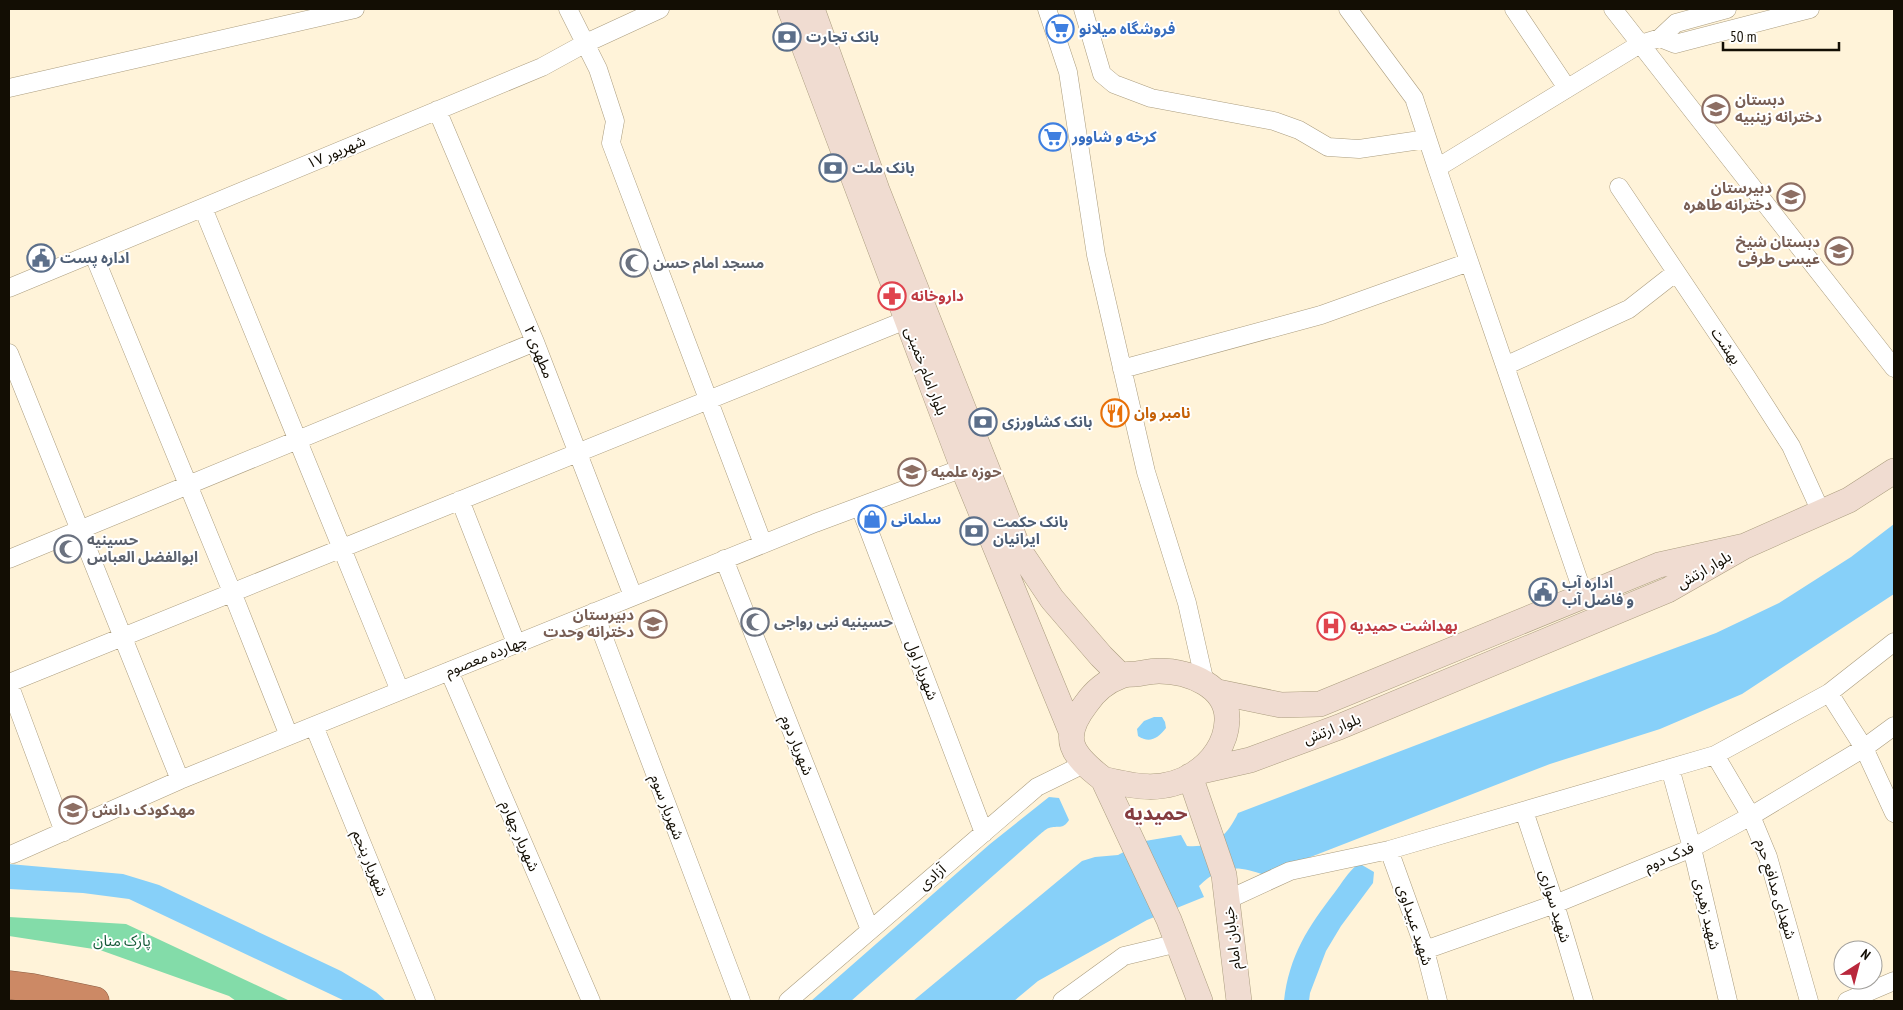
<svg xmlns="http://www.w3.org/2000/svg" width="1903" height="1010" font-family="'PT Sans Narrow','Noto Sans Arabic',sans-serif">
<rect width="100%" height="100%" fill="#fff3d9"/>
<!-- green -->
<path fill="#83dca9" d="M9,917L126,924L290,1001H236L229,996L100,950L9,936Z"/>
<!-- water -->
<path fill="#87d0f9" d="M1894,524V594L1742,694L1660,729L1550,764L1264,875C1238,865 1220,865 1199,886L1204,897L1147,920L1038,981L1014,1001H913L1082,861L1095,857L1118,855L1145,841L1181,835L1187,846C1214,848 1227,836 1238,813L1553,693L1716,633L1779,603L1851,557Z
M1154,717H1162L1165,722L1166,728C1158,738 1150,744 1138,736L1137,729L1144,721Z
M1049,797L1059,798L1069,820C1063,830 1058,825 1049,828C1045,829 1041,834 1038,836L851,1001H811L990,844Z
M9,864L123,874L159,885L341,971L376,992L386,1001H345L129,899L83,893L9,889Z
M1357,865H1362L1374,872L1373,883L1341,926L1326,951L1310,993L1309,1001H1284C1289,956 1308,927 1335,892C1342,883 1348,872 1357,865Z"/>
<g fill="none" stroke-linecap="round" stroke-linejoin="round">
<!-- street casing -->
<g stroke="#ab9d7f" stroke-width="19">
<path id="street" d="M568,9L598,69L615,121L611,143L763,544
M1047,9L1068,72L1096,255L1146,472L1187,603L1205,683
M1083,9L1102,74L1114,84L1151,98L1274,121L1299,130L1328,147L1359,149L1427,139
M1348,9L1414,98L1437,168
M1514,9L1567,88
M1613,9L1894,368
M1660,38L1675,44L1810,9
M9,88L355,9
M437,110L535,342L633,596
M1619,187L1746,376L1791,446L1821,512
M203,208L400,691
M93,253L232,592L289,736
M9,288L542,67L584,44L660,9
M9,353L180,780
M1505,366L1629,309L1675,273
M1122,369L1321,315L1469,262
M460,500L516,643
M860,507L984,833
M9,559L535,342
M724,559L870,930
M1584,596L1437,168L1640,44L1660,38L1676,23L1727,9
M594,612L741,1001
M449,671L591,1001
M9,683L906,320
M9,684L64,832
M1829,693L1864,748L1894,813
M314,726L426,1001
M1715,755L1751,816L1768,857L1809,1001
M1670,768L1692,848L1728,1001
M1524,811L1555,904L1584,1001
M1389,850L1425,950L1438,1001
M13,854L180,780L815,523L963,468
M1227,900L1290,871L1389,850L1715,755L1829,693L1894,642
M1425,950L1555,904L1692,848L1751,816L1864,748L1894,726
M788,1001L1037,787L1084,764
M1062,1001L1124,956L1178,943
M1847,1001L1894,981"/>
</g>
<!-- secondary casing -->
<g stroke="#ab9d7f" stroke-width="26">
<path id="secondary" d="M790,9L963,468L1071,731
M812,9L877,190L1019,550L1052,599L1101,656L1121,676
M1745,546L1849,500L1894,471
M1197,772L1250,760L1339,727L1668,590L1745,546L1659,565L1320,704L1281,705L1218,692
M1190,776L1224,875L1239,1001
M1103,779C1135,787 1165,793 1194,774C1213,762 1226,743 1227,721C1229,686 1188,671 1159,671C1151,671 1143,673 1136,674C1131,674 1125,674 1121,676C1107,681 1094,692 1086,704C1059,739 1072,755 1103,779L1169,920L1200,1001"/>
</g>
<!-- highway casing -->
<g stroke="#8b5e43" stroke-width="29">
<path id="highway" d="M9,985L33,988L95,1001"/>
</g>
<!-- street -->
<use href="#street" stroke="#fff" stroke-width="18"/>
<!-- secondary -->
<use href="#secondary" stroke="#f0dcd1" stroke-width="25"/>
<!-- highway -->
<use href="#highway" stroke="#cc8965" stroke-width="28"/>
</g>
<!-- icons -->
<defs>
<g id="supermarket-ring" transform="scale(1.4375)"><circle r="9.5" fill="#fff" stroke="#3f7fe0" stroke-width="1.5"/><path d="M-6-5.5h2.5l.6 2H6L4.5 2H-2.5L-4.4-4H-6ZM-1.5 3.2a1.3 1.3 0 1 0 .1 0ZM3 3.2a1.3 1.3 0 1 0 .1 0Z" fill="#3f7fe0"/></g>
<g id="bank-ring" transform="scale(1.4375)"><circle r="9.5" fill="#fff" stroke="#5c6f8a" stroke-width="1.5"/><path d="M-6-4H6V4H-6ZM0-2.3a2.3 2.3 0 1 0 0 4.6a2.3 2.3 0 1 0 0-4.6Z" fill="#5c6f8a"/></g>
<g id="school-ring" transform="scale(1.4375)"><circle r="9.5" fill="#fff" stroke="#8d6e63" stroke-width="1.5"/><path d="M0-5L7-2L0 1L-7-2ZM-4 1L0 2.5L4 1V4Q0 6-4 4Z" fill="#8d6e63"/></g>
<g id="civic-ring" transform="scale(1.4375)"><circle r="9.5" fill="#fff" stroke="#5c6f8a" stroke-width="1.5"/><path d="M-.6-6.5H3V-4.5H.6V-3L4-1V1h2V6H-6V1h2V-1L-.6-3ZM-1.2 2.5V6h2.4V2.5Z" fill="#5c6f8a"/></g>
<g id="mosque-ring" transform="scale(1.4375)"><circle r="9.5" fill="#fff" stroke="#6b7280" stroke-width="1.5"/><path d="M3.5-4.9A6 6 0 1 0 3.5 4.9A5 5 0 1 1 3.5-4.9Z" fill="#6b7280"/></g>
<g id="pharmacy-ring" transform="scale(1.4375)"><circle r="9.5" fill="#fff" stroke="#e0444e" stroke-width="1.5"/><path d="M-2-6h4v4h4v4h-4v4h-4v-4h-4v-4h4Z" fill="#e0444e"/></g>
<g id="restaurant-ring" transform="scale(1.4375)"><circle r="9.5" fill="#fff" stroke="#e8710a" stroke-width="1.5"/><path d="M-5-6h1v4h1v-4h1v4h1v-4h1v5L-1.5 .5V6h-2V.5L-5-1ZM5-6V6H3V1.5H1.5Q1.5-4 5-6Z" fill="#e8710a"/></g>
<g id="university-ring" transform="scale(1.4375)"><circle r="9.5" fill="#fff" stroke="#8d6e63" stroke-width="1.5"/><path d="M0-5L7-2L0 1L-7-2ZM-4 1L0 2.5L4 1V4Q0 6-4 4Z" fill="#8d6e63"/></g>
<g id="shop-ring" transform="scale(1.4375)"><circle r="9.5" fill="#fff" stroke="#3f7fe0" stroke-width="1.5"/><path d="M-5-2.5h2.3a2.7 3.5 0 0 1 5.4 0H5L5.5 6h-11ZM-1.5-2.5h3a1.5 2.3 0 0 0-3 0Z" fill="#3f7fe0"/></g>
<g id="hospital-ring" transform="scale(1.4375)"><circle r="9.5" fill="#fff" stroke="#e0444e" stroke-width="1.5"/><path d="M-5-5h3v3.5h4V-5h3V5h-3V1.5h-4V5h-3Z" fill="#e0444e"/></g>
</defs>
<g fill-rule="evenodd">
<use href="#supermarket-ring" x="1060" y="29"/>
<use href="#bank-ring" x="787" y="37"/>
<use href="#school-ring" x="1716" y="109"/>
<use href="#supermarket-ring" x="1053" y="137"/>
<use href="#bank-ring" x="833" y="168"/>
<use href="#school-ring" x="1791" y="197"/>
<use href="#school-ring" x="1839" y="251"/>
<use href="#civic-ring" x="41" y="258"/>
<use href="#mosque-ring" x="634" y="263"/>
<use href="#pharmacy-ring" x="892" y="296"/>
<use href="#restaurant-ring" x="1115" y="413"/>
<use href="#bank-ring" x="983" y="422"/>
<use href="#university-ring" x="912" y="472"/>
<use href="#shop-ring" x="872" y="519"/>
<use href="#bank-ring" x="974" y="531"/>
<use href="#mosque-ring" x="68" y="549"/>
<use href="#civic-ring" x="1543" y="592"/>
<use href="#mosque-ring" x="755" y="622"/>
<use href="#school-ring" x="653" y="624"/>
<use href="#hospital-ring" x="1331" y="626"/>
<use href="#school-ring" x="73" y="810"/>
</g>
<g text-anchor="middle" stroke-width="4" stroke-linejoin="round" paint-order="stroke">
<!-- shop labels -->
<g font-size="15" font-weight="bold" fill="#366cbe" stroke="#fff" text-anchor="start">
<text x="1079" y="34">فروشگاه میلانو</text>
<text x="1072" y="142">کرخه و شاوور</text>
<text x="891" y="524">سلمانی</text>
</g>
<!-- service labels -->
<g font-size="15" font-weight="bold" fill="#4e5e75" stroke="#fff" text-anchor="start">
<text x="806" y="42">بانک تجارت</text>
<text x="852" y="173">بانک ملت</text>
<text x="60" y="263">اداره پست</text>
<text x="1002" y="427">بانک کشاورزی</text>
<text x="993" y="527">بانک حکمت<tspan x="993" dy="17">ایرانیان</tspan></text>
<text x="1562" y="588">اداره آب<tspan x="1562" dy="17">و فاضل آب</tspan></text>
</g>
<!-- education labels -->
<g font-size="15" font-weight="bold" fill="#785e54" stroke="#fff" text-anchor="start">
<text x="1735" y="105">دبستان<tspan x="1735" dy="17">دخترانه زینبیه</tspan></text>
<text x="1772" y="193" text-anchor="end">دبیرستان<tspan x="1772" dy="17">دخترانه طاهره</tspan></text>
<text x="1820" y="247" text-anchor="end">دبستان شیخ<tspan x="1820" dy="17">عیسی طرفی</tspan></text>
<text x="931" y="477">حوزه علمیه</text>
<text x="634" y="620" text-anchor="end">دبیرستان<tspan x="634" dy="17">دخترانه وحدت</tspan></text>
<text x="92" y="815">مهدکودک دانش</text>
</g>
<!-- street labels -->
<g font-size="15" fill="#130e04" stroke="#fff">
<text transform="translate(336 152) rotate(-23)" y="5">۱۷ شهریور</text>
<text transform="translate(1726 346) rotate(56)" y="5">بهشت</text>
<text transform="translate(539 352) rotate(68)" y="5">مطهری ۲</text>
<text transform="translate(926 371) rotate(69)" y="5">بلوار امام خمینی</text>
<text transform="translate(1704 570) rotate(-30)" y="5">بلوار ارتش</text>
<text transform="translate(486 656) rotate(-22)" y="5">چهارده معصوم</text>
<text transform="translate(922 670) rotate(69)" y="5">شهریار اول</text>
<text transform="translate(1332 729) rotate(-21)" y="5">بلوار ارتش</text>
<text transform="translate(797 745) rotate(68)" y="5">شهریار دوم</text>
<text transform="translate(667 807) rotate(69)" y="5">شهریار سوم</text>
<text transform="translate(520 836) rotate(67)" y="5">شهریار چهارم</text>
<text transform="translate(1669 857) rotate(-23)" y="5">فدک دوم</text>
<text transform="translate(370 863) rotate(68)" y="5">شهریار پنجم</text>
<text transform="translate(932 877) rotate(-41)" y="5">آزادی</text>
<text transform="translate(1776 889) rotate(73)" y="5">شهدای مدافع حرم</text>
<text transform="translate(1555 906) rotate(73)" y="5">شهید سواری</text>
<text transform="translate(1707 914) rotate(77)" y="5">شهید زهیری</text>
<text transform="translate(1415 925) rotate(72)" y="5">شهید عبیداوی</text>
<text transform="translate(1232 938) rotate(-97)" y="5">خیابان امام</text>
</g>
<!-- worship labels -->
<g font-size="15" font-weight="bold" fill="#5b616d" stroke="#fff" text-anchor="start">
<text x="653" y="268">مسجد امام حسن</text>
<text x="87" y="545">حسینیه<tspan x="87" dy="17">ابوالفضل العباس</tspan></text>
<text x="774" y="627">حسینیه نبی رواجی</text>
</g>
<!-- health labels -->
<g font-size="15" font-weight="bold" fill="#be3a42" stroke="#fff" text-anchor="start">
<text x="911" y="301">داروخانه</text>
<text x="1350" y="631">بهداشت حمیدیه</text>
</g>
<!-- food labels -->
<g font-size="15" font-weight="bold" fill="#c56008" stroke="#fff" text-anchor="start">
<text x="1134" y="418">نامبر وان</text>
</g>
<!-- park labels -->
<g font-size="15" fill="#145938" stroke="#fff">
<text x="122" y="946">پارک منان</text>
</g>
<!-- district labels -->
<g font-size="20" font-weight="bold" fill="#853c40" stroke="#fff">
<text x="1156" y="820">حمیدیه</text>
</g>
</g>
<!-- border -->
<rect width="1903" height="1010" fill="none" stroke="#130e04" stroke-width="20"/>
<!-- north arrow -->
<g transform="translate(1858 965) rotate(36)"><circle r="24" fill="#ffffff" stroke="#a19f9b"/>
<path d="M0-4L9 19L0 12L-9 19Z" fill="#b9283c"/>
<text y="-8" font-size="14" font-weight="bold" text-anchor="middle" fill="#130e04">N</text>
</g>
<!-- scale -->
<path d="M1723 42v8h116v-8" fill="none" stroke="#130e04" stroke-width="2.5"/>
<text x="1730" y="42" font-size="15" fill="#130e04" stroke="#ffffff" stroke-width="4" paint-order="stroke">50 m</text>
</svg>
